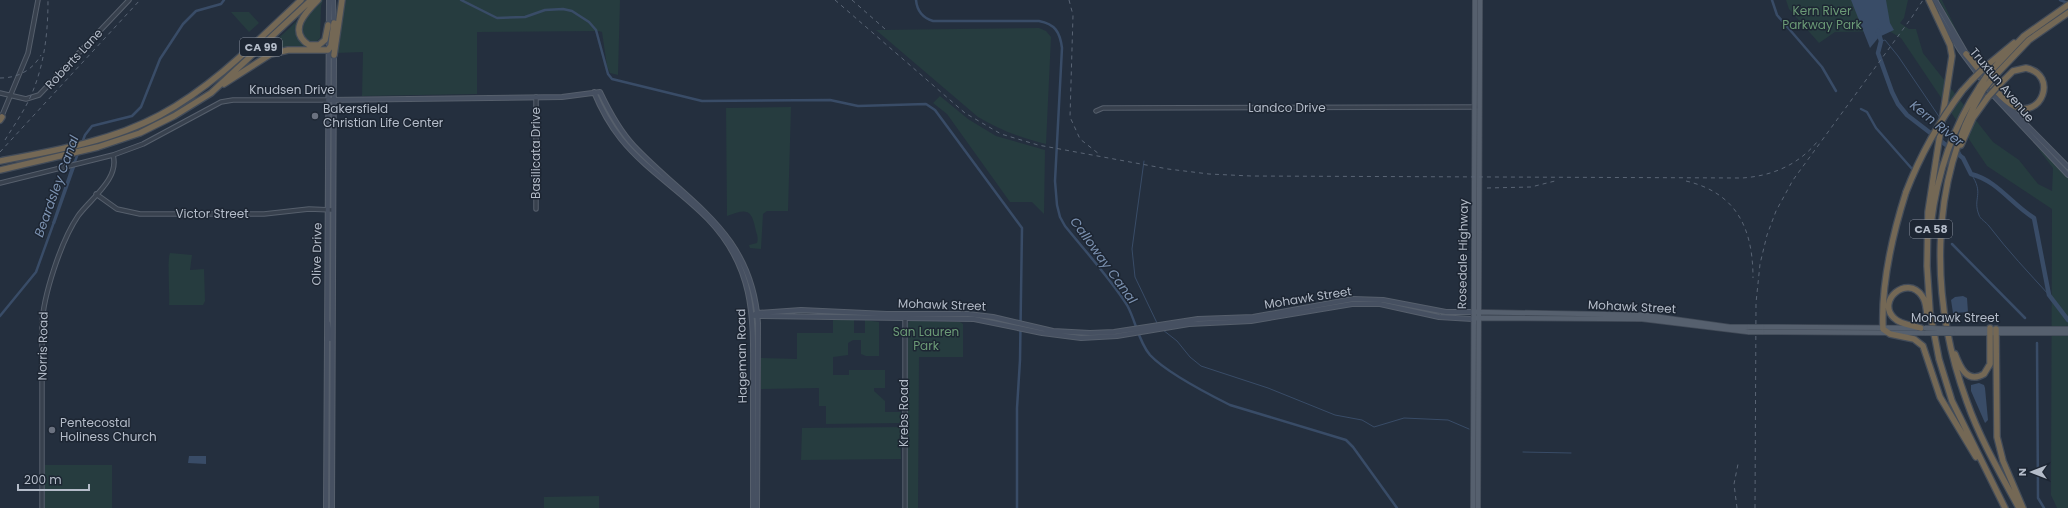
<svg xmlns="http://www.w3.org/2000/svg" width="2068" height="508" font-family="Poppins,sans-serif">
<rect width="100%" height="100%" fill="#242f3e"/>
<!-- green -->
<path fill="#263c3f" d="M322,0H323L321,6L320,38L315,43L309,41L305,38C298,22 311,11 322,0Z
M346,0H620L618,75L610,73L607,66L602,32L599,31L477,32V94L362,96L363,52L336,53Z
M1786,0H1908L1904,18L1900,23L1909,29H1916L1923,53L1993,142L2019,160L2038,184L2052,191L2053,168L2036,146L2068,177V508H2057L2051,495L2052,209L1987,166L1901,38L1889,31L1835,32L1819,43L1789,9Z
M1939,0H1942L1962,42Z
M231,12H249L259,23L249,32Z
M298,20C293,32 297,42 309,47L277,49L254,61Z
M1039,28L1046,31L1051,37L1046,144C1021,138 1000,130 978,117L876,30Z
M940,96L968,119L996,136L1045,150L1044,214L1032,202H1010L947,114L933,103Z
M599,98L610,119L634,149L683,194C648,164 618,140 599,98Z
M791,107L788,211H767L763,214L761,249L750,248L749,245L757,243C759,237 756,233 755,227C751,207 744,210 727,216L726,108Z
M170,253L192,255L190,270L204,269L205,301L203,305H169C170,296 167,258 170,253Z
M833,319L854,320V333H865V320L879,322V356H866L861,354V340H853L848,343V355L833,357V375H849V370H885V388H874V391L885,401V412H901V423L826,424V406H819V388L761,389V358L797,359V333H833Z
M910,321L960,322L963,324V357H919L918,508H907L908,323Z
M900,427L901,459L801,460L802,428Z
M45,465H112V508H45Z
M599,496V508H544V497Z"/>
<!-- water -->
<path fill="#394c67" d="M1851,0H1886L1890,23L1894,30L1879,37L1870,48Z
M73,161L77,162L55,224L52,223Z
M1963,296L1967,298L1968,312L1953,313L1951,300L1955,297Z
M1979,383L1984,385L1985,388L1988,420L1985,423L1971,391V385Z
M189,456H206V464L188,463Z"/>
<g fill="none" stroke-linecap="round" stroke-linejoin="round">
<!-- stream -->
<path stroke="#394c67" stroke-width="1" d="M1881,41L1885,40L1898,56L1940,118
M1944,124L1951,137
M1959,150L1963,158
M1144,161L1132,249L1135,277L1157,323
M1971,174C1985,194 1972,198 1979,215C1980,219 1986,222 1989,226C2008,251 2028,272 2049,295
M1163,330L1177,341L1190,357L1201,366L1268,388L1335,415L1362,420L1374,427L1404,418L1448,420L1469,429
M1523,452L1571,453"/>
<!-- canal -->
<path stroke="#394c67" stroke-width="2.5" d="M461,0L497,18L525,17L545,10L563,9L572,11L589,22L596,30L608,74L612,79L702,101L830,100L858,106L926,104L935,110L1022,228L1020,360L1017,408V508
M916,0C917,11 923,18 933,21H1039C1055,24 1060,32 1062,48L1055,181L1057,205L1060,217L1065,226C1086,252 1109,277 1127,305C1136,321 1138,341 1150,355C1166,372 1208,394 1230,405L1346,440L1353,447L1397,508
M1772,0L1777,15L1822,67L1836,91
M2060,0L2068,3
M1861,109L1867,112L1876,128L1913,170
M74,164L85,135L92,126L132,116L141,107L160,59L183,24L196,11L221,4L224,0
M1952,244L2025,318
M0,316L36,272L54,222
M2037,343L2038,498L2044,508"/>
<!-- river -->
<path stroke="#394c67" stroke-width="4.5" d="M1878,31L1881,41L1878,53L1892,92L1898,104L1907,115L1963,158L1971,174C1998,181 2011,204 2034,218L2049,295L2068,320"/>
<!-- tertiary casing -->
<g stroke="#565f6c" stroke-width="5.5">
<path id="tertiary" d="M0,93L26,99L39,95L129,0
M1096,111L1103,108L1476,107
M1,118L28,53L38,0
M0,183L113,155L143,144L221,102L233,100H328
M96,194L117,209L140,214H264L309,209L333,210
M536,209V97
M905,318V508
M42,508V325C43,296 61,241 78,216C90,199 120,179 113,155"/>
</g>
<!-- secondary casing -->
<g stroke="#565f6c" stroke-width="6">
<path id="secondary" d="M333,0L334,26
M1935,0L1967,55
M1939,16L1960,50L1994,96L2068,175
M594,92C601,109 610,125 621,139C646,170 681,191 708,219C758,271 753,324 753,390C753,429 753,469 753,508
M2000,98L2068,167
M328,100L562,97L600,92C609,111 619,130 634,146C689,204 752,232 758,323L757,508
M753,315L757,313L801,310L887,314H968L993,317L1053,331L1090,333L1114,332L1198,319L1253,317L1353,299L1383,300L1446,312H1473
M755,316L974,319L1042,333L1081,338L1117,336L1189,324L1251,321L1352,304H1380L1439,317L1472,319
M328,323L330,339
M326,508L329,0
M332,508L334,52"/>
</g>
<!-- primary casing -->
<g stroke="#414a57" stroke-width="6">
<path id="primary" d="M1476,312L1645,315L1730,327H1749
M1476,318L1642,319L1749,332
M1762,327L1917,328
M1952,329H2068
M1762,332L1926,333
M1953,333H2068
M1473,508L1475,0
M1478,508L1480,0"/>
</g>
<!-- motorway casing -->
<g stroke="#434c59" stroke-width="8">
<path id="motorway" d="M318,0C306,12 287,31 309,45H319L325,40L328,25
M1929,0L1950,45L1952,56L1928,212L1927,266L1930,312L1939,359L1952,401L2005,508
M1966,54C1980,69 1997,97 2014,106C2041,120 2059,75 2026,68L2013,71L1998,86
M334,55L342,0
M1985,67L2014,43
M1988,74L2024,36L2068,5
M1992,79L2029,40L2068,13
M224,84L271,54L288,50H328L331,46L334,23
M1983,90C1928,183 1930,302 1967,402C1980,439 2000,473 2019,508
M1962,91L1972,80
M0,120L2,117
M1961,145L1973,118L1988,97
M0,161C54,151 112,141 160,115C214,86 257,41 301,0
M0,170L98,147L140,133L174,116L211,93L311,0
M1906,192C1892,236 1881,283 1883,329L1890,334L1914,339L1923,346L1940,397L1976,457
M1931,224C1937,175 1952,128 1980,86
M1921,328C1912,325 1901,325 1894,318C1876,301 1907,274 1922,296C1926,301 1926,308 1927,314
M1996,329L1997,437L2003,461L2023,508
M1955,354C1960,367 1967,384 1984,374L1990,364V328"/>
</g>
<!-- tertiary -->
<use href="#tertiary" stroke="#38414e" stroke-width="3.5"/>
<!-- secondary -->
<use href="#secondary" stroke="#465061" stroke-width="4"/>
<!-- primary -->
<use href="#primary" stroke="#56606e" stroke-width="4.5"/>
<!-- motorway -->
<use href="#motorway" stroke="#746855" stroke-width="5.5"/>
<!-- rail -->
<path stroke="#5a6575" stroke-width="1" stroke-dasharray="4 4" stroke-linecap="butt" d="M835,0L965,113L1001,134L1038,145L1168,169L1209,174L1251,176L1742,178C1772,176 1798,165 1817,142
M852,0L885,29
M1069,0L1073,15L1070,117L1080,139L1099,154
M0,78C17,78 32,71 41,55
M5,140C13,127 22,114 29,100C44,68 48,35 48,0
M0,152L140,0
M1686,181C1737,193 1753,229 1753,278
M1487,188L1531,187L1555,181
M1737,508L1734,484L1738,464
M1755,508L1756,303L1760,264L1767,235L1776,211L1793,180L1912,17L1923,0"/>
<!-- primary-bridge casing -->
<g stroke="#414a57" stroke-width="6" stroke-linecap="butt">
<path id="primary-bridge" d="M1749,327H1762
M1925,328L1952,329
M1749,332H1762
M1926,333H1953"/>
</g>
<!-- motorway-bridge casing -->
<g stroke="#434c59" stroke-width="8" stroke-linecap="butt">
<path id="motorway-bridge" d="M1972,80L1985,67
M1980,86L1988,74
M1983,90L1992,79
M1988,97L1998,86
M1906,192C1920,156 1938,123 1962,91"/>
</g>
<!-- primary-bridge -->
<use href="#primary-bridge" stroke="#56606e" stroke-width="4.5"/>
<!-- motorway-bridge -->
<use href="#motorway-bridge" stroke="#746855" stroke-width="5.5"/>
</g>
<!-- markers -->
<g fill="#6b7280" stroke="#1d2633" stroke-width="1.5">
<circle cx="315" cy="116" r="4"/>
<circle cx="52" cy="430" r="4"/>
</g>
<g text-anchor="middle" stroke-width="3" stroke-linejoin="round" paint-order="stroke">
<!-- shield labels -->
<g fill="#1d2633" stroke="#878f9c" stroke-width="1">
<rect x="240" y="38" width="42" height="18" rx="3"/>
<rect x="1910" y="220" width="42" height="18" rx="3"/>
</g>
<g font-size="11" font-weight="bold" fill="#b4bcc9">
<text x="261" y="51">CA 99</text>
<text x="1931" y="233">CA 58</text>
</g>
<!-- park labels -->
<g font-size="12" fill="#6b9a76" stroke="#1d2633">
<text x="1822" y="15">Kern River<tspan x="1822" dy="14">Parkway Park</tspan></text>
<text x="926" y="336">San Lauren<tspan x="926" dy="14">Park</tspan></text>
</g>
<!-- street labels -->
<g font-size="12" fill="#b4bcc9" stroke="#1d2633">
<text transform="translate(74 59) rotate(-47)" y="4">Roberts Lane</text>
<text transform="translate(2002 85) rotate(50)" y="4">Truxtun Avenue</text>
<text x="292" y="94">Knudsen Drive</text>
<text x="1287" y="112">Landco Drive</text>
<text transform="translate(536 153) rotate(-90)" y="4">Basilicata Drive</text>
<text x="212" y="218">Victor Street</text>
<text transform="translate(317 254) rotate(-89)" y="4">Olive Drive</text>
<text transform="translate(1463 254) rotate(-89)" y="4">Rosedale Highway</text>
<text transform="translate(1308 298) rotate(-9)" y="4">Mohawk Street</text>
<text transform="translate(942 305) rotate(2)" y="4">Mohawk Street</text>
<text transform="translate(1632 307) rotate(3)" y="4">Mohawk Street</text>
<text x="1955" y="322">Mohawk Street</text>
<text transform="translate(43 346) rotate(-89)" y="4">Norris Road</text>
<text transform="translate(742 356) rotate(-91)" y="4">Hageman Road</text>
<text transform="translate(904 413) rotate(-90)" y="4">Krebs Road</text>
</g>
<!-- poi labels -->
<g font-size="12" fill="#b4bcc9" stroke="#1d2633" text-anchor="start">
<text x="323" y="113">Bakersfield<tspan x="323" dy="14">Christian Life Center</tspan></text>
<text x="60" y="427">Pentecostal<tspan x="60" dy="14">Holiness Church</tspan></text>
</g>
<!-- water labels -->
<g font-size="13" font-style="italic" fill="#7c92b1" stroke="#1d2633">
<text transform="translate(1937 123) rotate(39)" y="5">Kern River</text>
<text transform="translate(56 186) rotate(-70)" y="5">Beardsley Canal</text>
<text transform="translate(1104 260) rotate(54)" y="5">Calloway Canal</text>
</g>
</g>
<!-- north arrow -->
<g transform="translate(2032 472) rotate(270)" stroke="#1d2633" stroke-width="3" paint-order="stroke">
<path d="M0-3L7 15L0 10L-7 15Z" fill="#b4bcc9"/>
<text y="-6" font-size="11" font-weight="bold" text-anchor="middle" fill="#b4bcc9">N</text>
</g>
<!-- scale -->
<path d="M18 484v6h71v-6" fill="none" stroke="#b4bcc9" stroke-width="2"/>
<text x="24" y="484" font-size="12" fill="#b4bcc9" stroke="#1d2633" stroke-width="3" paint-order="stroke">200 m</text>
</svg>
